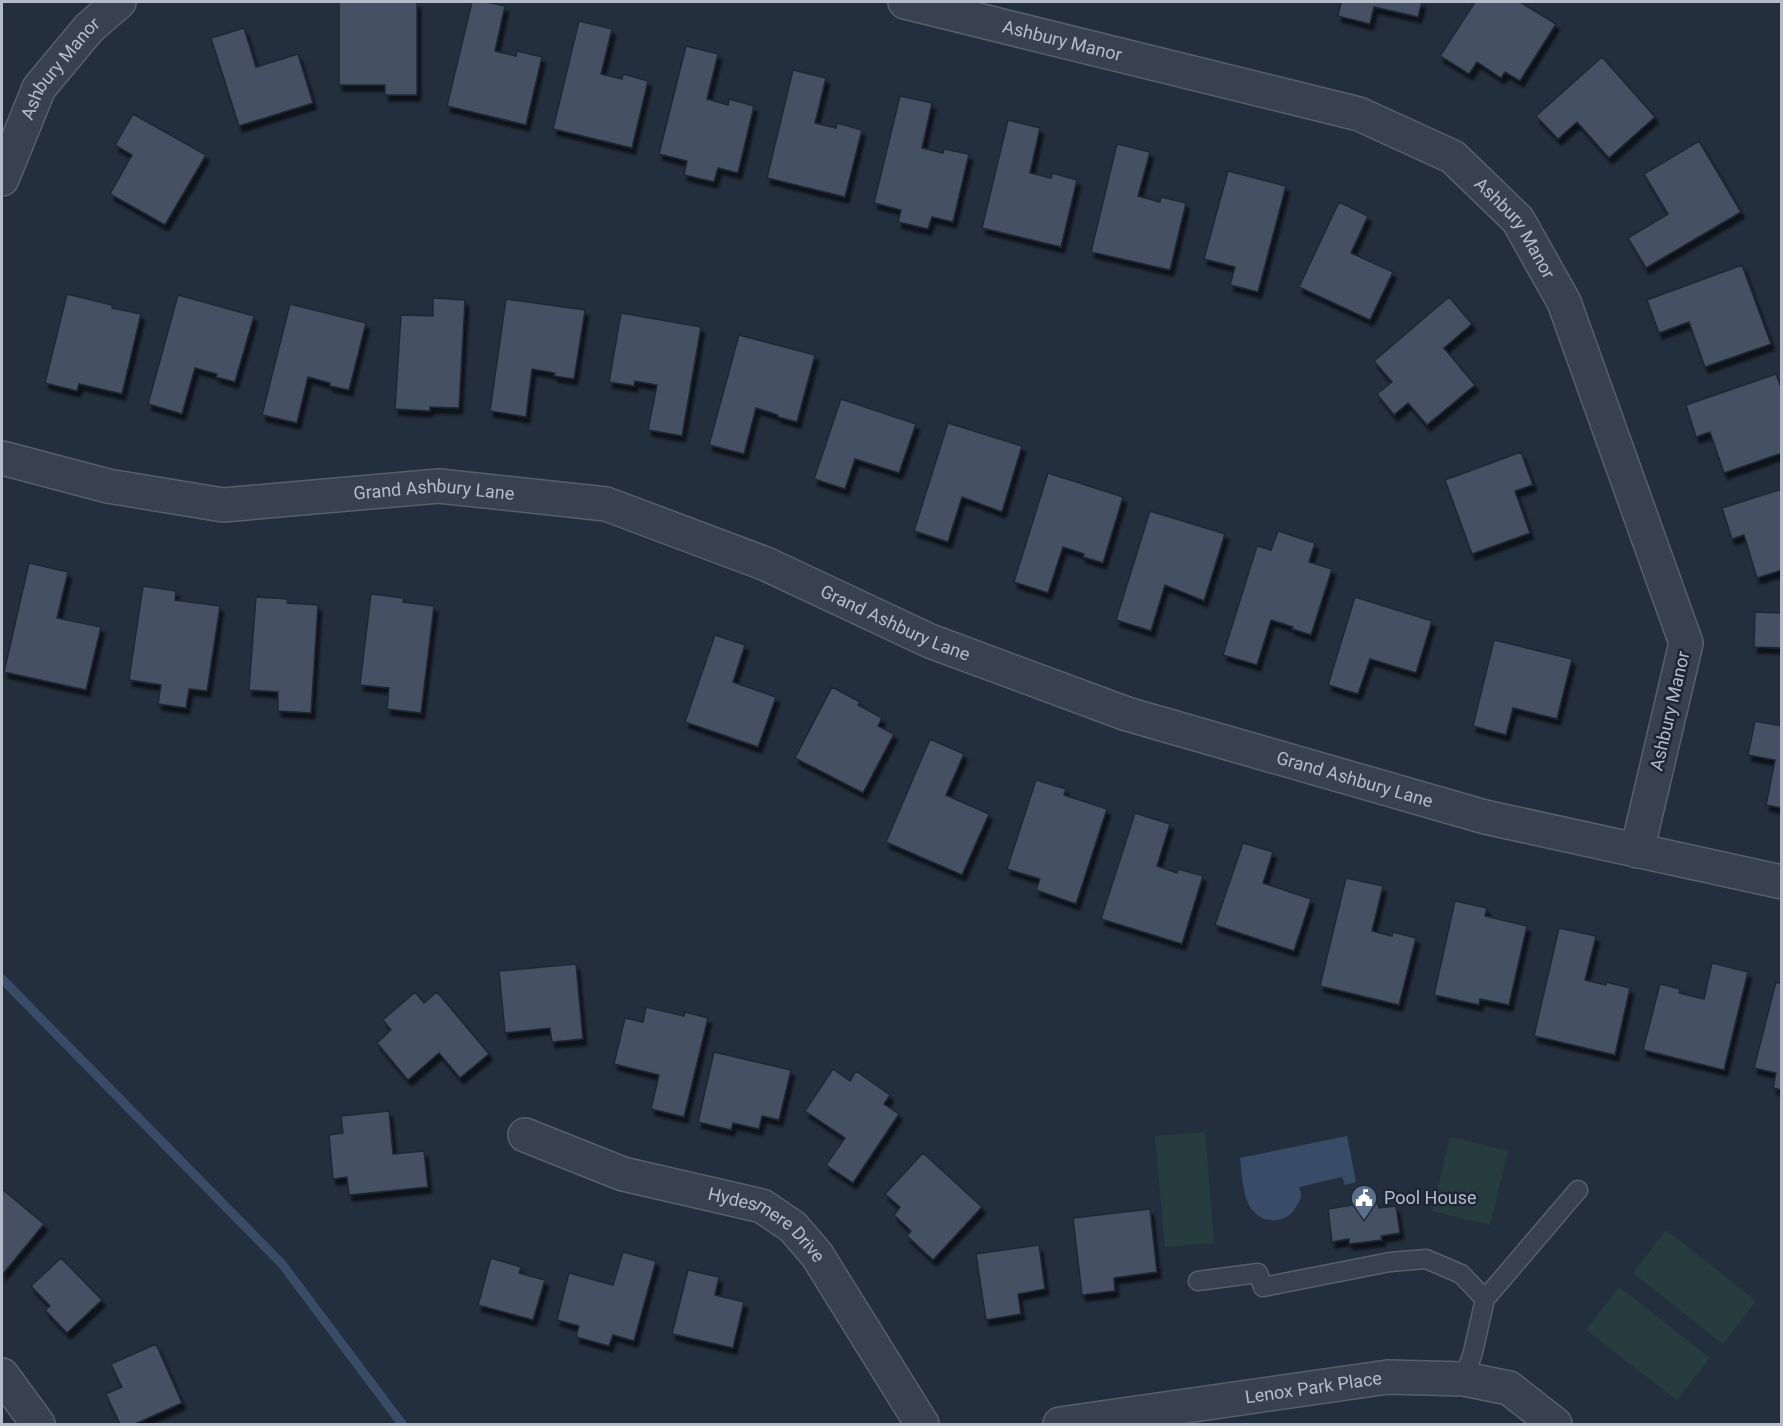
<svg xmlns="http://www.w3.org/2000/svg" width="1783" height="1426" font-family="Roboto,sans-serif">
<defs>
<filter id="shadow"><feDropShadow dx="3.5" dy="6" stdDeviation="1.5" flood-color="#0009"/></filter>
</defs>
<rect width="100%" height="100%" fill="#242f3e"/>
<!-- green -->
<path fill="#263c3f" d="M1205,1132L1214,1243L1165,1247L1155,1136Z
M1450,1137L1508,1151L1490,1225L1432,1211Z
M1666,1230L1756,1301L1723,1344L1633,1273Z
M1619,1287L1710,1358L1677,1400L1586,1330Z"/>
<!-- water -->
<path fill="#394c67" d="M1347,1136L1356,1182L1345,1185L1342,1177L1299,1187C1300,1190 1301,1193 1301,1196C1301,1200 1297,1205 1295,1209C1283,1226 1258,1223 1249,1205C1242,1191 1242,1173 1240,1158Z"/>
<g fill="none" stroke-linecap="round" stroke-linejoin="round">
<!-- stream -->
<path stroke="#394c67" stroke-width="9" d="M2,979L282,1264L402,1424"/>
</g>
<!-- building -->
<path fill="#455162" stroke="#1f2835" stroke-width="1.5" filter="url(#shadow)" d="M339,2H417V95H385V85H339Z
M472,2H487L505,6L495,51L516,56L517,51L542,57L526,125L447,106Z
M1341,2H1422L1418,17L1374,7L1370,24L1338,16Z
M1475,2H1520L1556,24L1520,81L1505,72L1501,78L1477,62L1469,74L1440,56Z
M579,21L612,29L601,74L622,79L623,74L648,81L632,148L553,129Z
M244,28L256,67L298,54L313,103L239,126L211,38Z
M686,46L718,54L707,99L728,105L729,99L754,106L738,173L718,168L714,182L684,175L687,161L659,154Z
M1602,57L1655,117L1609,158L1577,122L1558,139L1536,116Z
M793,70L826,78L815,123L836,128L837,123L862,130L845,197L767,178Z
M900,96L932,103L922,148L943,153L944,149L969,154L953,222L932,217L928,229L898,222L901,210L874,203Z
M133,114L206,155L165,225L110,194L132,155L115,145Z
M1008,120L1040,128L1030,173L1051,178L1052,173L1077,180L1061,247L982,228Z
M1699,141L1741,212L1646,268L1628,238L1668,214L1644,174Z
M1117,144L1150,152L1138,196L1160,202L1161,197L1186,203L1170,270L1091,252Z
M1228,171L1286,186L1258,292L1230,285L1235,267L1204,259Z
M1339,202L1368,216L1351,253L1393,272L1370,320L1299,287Z
M1742,265L1771,344L1705,367L1689,322L1659,333L1647,300Z
M67,294L112,305V308L141,314L122,394L79,384L77,391L45,383Z
M178,295L254,316L235,382L216,377L217,374L195,368L182,414L148,404Z
M1449,297L1472,324L1444,348L1475,385L1427,425L1408,403L1394,415L1377,394L1392,382L1374,361Z
M433,298L465,300L459,408L430,407V411L395,409L401,315L433,316Z
M506,299L585,310L574,379L554,376L555,373L532,369L526,417L490,411Z
M290,304L366,323L349,390L330,386V383L308,377L297,423L262,415Z
M621,313L701,327L682,436L648,430L657,385L635,381L634,386L609,382Z
M739,335L815,355L797,422L778,417V415L756,408L744,454L709,445Z
M1776,374L1782,390V453L1724,473L1710,432L1696,437L1686,405Z
M841,399L916,424L899,473L855,459L845,489L814,479Z
M948,423L1022,446L1002,512L962,497L948,542L914,531Z
M1521,452L1533,485L1515,491L1530,533L1472,554L1445,480Z
M1048,473L1123,497L1103,563L1083,557L1084,554L1063,547L1048,593L1014,582Z
M1782,489V570L1757,578L1744,535L1732,539L1722,508Z
M1150,511L1225,534L1204,601L1165,585L1151,631L1116,620Z
M1278,531L1315,543L1309,562L1332,569L1311,635L1292,629L1293,627L1271,620L1257,665L1223,655L1257,546L1271,550Z
M29,563L68,572L57,618L101,627L86,690L4,672Z
M143,586L176,591L175,600L220,606L207,691L189,689L186,708L158,704L161,685L129,680Z
M371,594L404,598L403,602L434,606L421,713L387,709L389,688L360,685Z
M256,597L288,599L287,603L318,605L311,713L278,711V692L249,690Z
M1355,597L1432,621L1416,673L1370,659L1358,694L1328,685Z
M1755,612L1782,613V648L1754,647Z
M715,635L745,645L733,682L776,697L758,747L685,722Z
M1494,640L1572,659L1557,719L1513,708L1506,735L1473,726Z
M832,687L860,702L858,705L882,718L878,726L894,734L863,793L795,758Z
M1755,721L1782,726V808L1766,805L1775,760L1748,755Z
M930,739L964,754L946,795L989,814L962,875L886,842Z
M1036,780L1066,789L1064,795L1107,809L1076,904L1036,890L1040,879L1007,869Z
M1135,813L1170,824L1157,866L1177,873L1178,869L1203,876L1182,944L1101,919Z
M1243,843L1273,852L1263,883L1311,899L1294,951L1215,925Z
M1346,878L1383,886L1372,931L1392,936L1393,932L1416,938L1399,1005L1320,986Z
M1455,901L1487,908L1485,916L1527,926L1509,1005L1480,999L1479,1005L1434,995Z
M1559,928L1596,936L1585,980L1606,985V982L1630,988L1615,1055L1534,1036Z
M1712,963L1748,972L1724,1070L1643,1050L1660,984L1680,989L1679,993L1704,999Z
M576,964L583,1039L552,1042L550,1028L505,1033L499,971Z
M1776,982L1782,984V1090L1773,1088L1776,1073L1754,1068Z
M415,992L424,1003L437,992L489,1054L460,1078L439,1053L408,1080L377,1043L391,1030L383,1020Z
M646,1007L684,1016L685,1012L708,1018L684,1117L651,1109L659,1075L614,1064L625,1018L643,1022Z
M714,1052L791,1070L779,1120L762,1116L759,1129L733,1123L731,1130L698,1122Z
M833,1069L850,1081L856,1071L890,1095L884,1104L899,1114L853,1183L826,1165L845,1138L805,1111Z
M389,1111L393,1154L424,1151L428,1187L349,1195L347,1177L333,1179L329,1135L343,1133L341,1116Z
M923,1153L982,1207L933,1260L907,1236L911,1231L894,1215L900,1207L885,1194Z
M2,1189L44,1224L2,1275Z
M1376,1201L1379,1208L1396,1206L1400,1233L1381,1236L1382,1240L1349,1244V1239L1332,1242L1328,1209Z
M1150,1209L1157,1272L1114,1278L1115,1291L1082,1295L1073,1218Z
M1039,1245L1045,1289L1018,1294L1021,1314L986,1320L976,1254Z
M623,1252L656,1261L634,1341L613,1335L609,1346L576,1337L579,1326L557,1320L569,1273L613,1285Z
M61,1258L102,1300L67,1333L45,1310L50,1306L31,1286Z
M491,1258L521,1267L519,1273L545,1280L533,1320L478,1305Z
M688,1270L719,1277L715,1295L744,1302L733,1348L672,1334Z
M156,1344L182,1403L135,1424H120L106,1394L122,1387L111,1364Z"/>
<g fill="none" stroke-linecap="round" stroke-linejoin="round">
<!-- lane casing -->
<g stroke="#565f6c" stroke-width="21">
<path id="lane" d="M1198,1281L1258,1273L1263,1287L1390,1262L1426,1259L1461,1274L1485,1299
M1464,1379L1473,1352L1485,1299L1578,1190"/>
</g>
<!-- street casing -->
<g stroke="#565f6c" stroke-width="36">
<g id="street">
<path id="s1" d="M905,2L1359,114L1453,157L1518,220L1564,302L1686,643L1637,851"/>
<path id="s2" d="M2,179L39,88L89,28L119,2"/>
<path id="s3" d="M2,458L108,486L223,505L439,486L606,504L766,564L930,641L1127,714L1485,817L1782,882"/>
<path id="s4" d="M525,1135L623,1174L762,1206L793,1227L817,1255L922,1424"/>
<path d="M2,1375L38,1424"/>
<path id="s5" d="M1060,1424L1388,1377L1464,1379L1509,1388L1555,1424"/>
</g>
</g>
<!-- lane -->
<use href="#lane" stroke="#38414e" stroke-width="18"/>
<!-- street -->
<use href="#street" stroke="#38414e" stroke-width="33"/>
</g>
<!-- icons -->
<defs>
<g id="civic-pin" transform="scale(1.35)"><path d="M0 17L-7.5 6A9.5 9.5 0 1 1 7.5 6Z" fill="#5c6f8a" stroke="#1d2633"/><path d="M-.6-6.5H3V-4.5H.6V-3L4-1V1h2V6H-6V1h2V-1L-.6-3ZM-1.2 2.5V6h2.4V2.5Z" fill="#fff"/></g>
</defs>
<g fill-rule="evenodd">
<use href="#civic-pin" x="1364" y="1198"/>
</g>
<g text-anchor="middle" stroke-width="5" stroke-linejoin="round" paint-order="stroke">
<!-- street labels -->
<g font-size="18" fill="#b4bcc9" stroke="#1d2633">
<text dy="6" stroke="none"><textPath href="#s1" startOffset="162">Ashbury Manor</textPath></text>
<text dy="6" stroke="none"><textPath href="#s2" startOffset="126">Ashbury Manor</textPath></text>
<text dy="6" stroke="none"><textPath href="#s1" startOffset="666">Ashbury Manor</textPath></text>
<text dy="6" stroke="none"><textPath href="#s3" startOffset="438">Grand Ashbury Lane</textPath></text>
<text dy="6" stroke="none"><textPath href="#s3" startOffset="924">Grand Ashbury Lane</textPath></text>
<text transform="translate(1670 711) rotate(-77)" y="6">Ashbury Manor</text>
<text dy="6" stroke="none"><textPath href="#s3" startOffset="1410">Grand Ashbury Lane</textPath></text>
<text dy="6" stroke="none"><textPath href="#s4" startOffset="261">Hydesmere Drive</textPath></text>
<text dy="6" stroke="none"><textPath href="#s5" startOffset="256">Lenox Park Place</textPath></text>
</g>
<!-- poi labels -->
<g font-size="18" fill="#b4bcc9" stroke="#1d2633" text-anchor="start">
<text x="1384" y="1204">Pool House</text>
</g>
</g>
<!-- border -->
<rect width="1783" height="1426" fill="none" stroke="#b4bcc9" stroke-width="6"/>
</svg>
